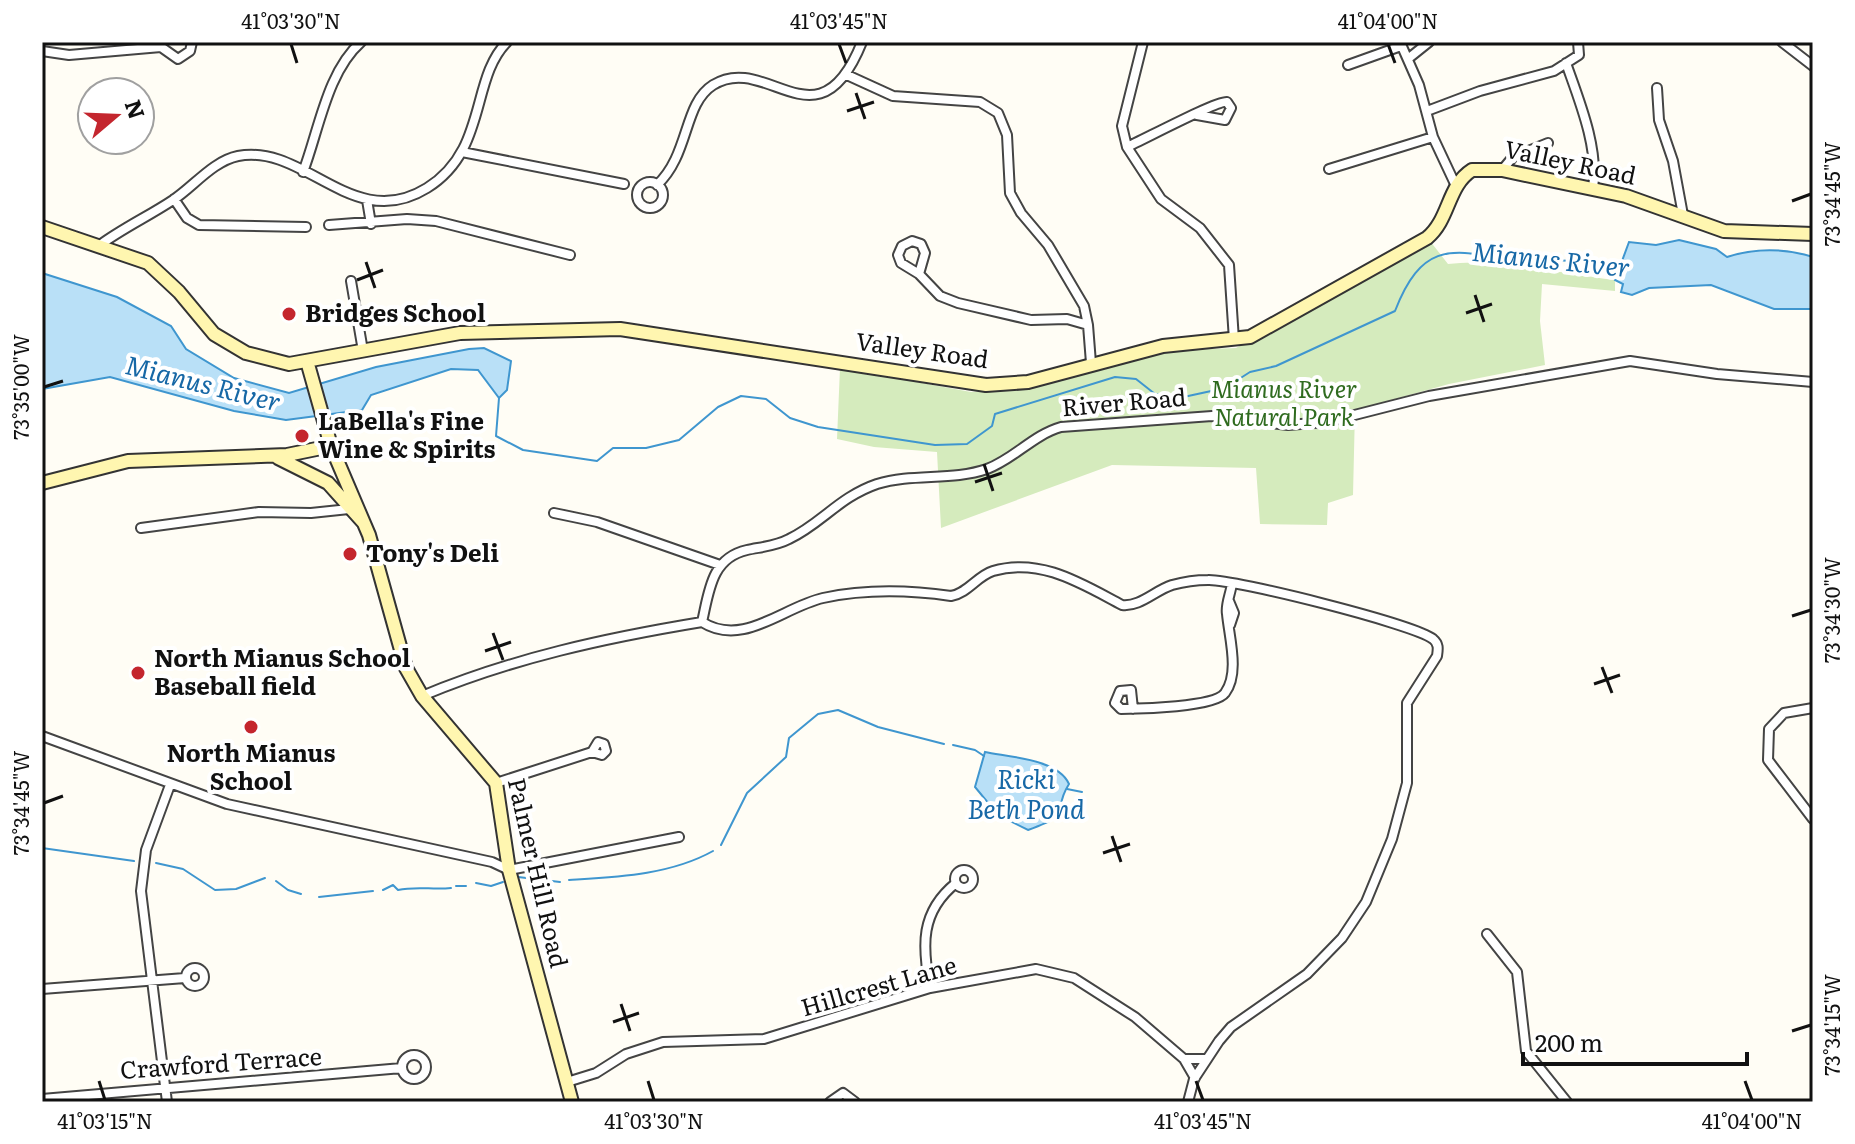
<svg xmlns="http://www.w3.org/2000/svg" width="1855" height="1144" font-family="Literata,serif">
<rect width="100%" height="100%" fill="#fffdf5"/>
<!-- green -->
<path fill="#d5ebbd" d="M1430,241L1448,264C1501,258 1562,274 1615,280V291L1542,284L1540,321L1545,365L1449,384L1355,410L1353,495L1328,503L1327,525L1260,524L1256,468L1112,465L941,528L937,452L874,447L837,439L840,368L971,392L1025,389L1099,366L1182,350L1236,348Z"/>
<!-- water -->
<path fill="#b9e0f7" stroke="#3f96cf" stroke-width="2" d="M1679,240L1716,249L1727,257C1754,248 1785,248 1813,257V309H1774L1711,285L1649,288L1632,295L1621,292L1623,284L1615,280L1629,242L1656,245Z
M42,273L117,297L171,326L186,349L234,378L289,393L376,367L469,349L484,348L511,361L507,390L499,398L478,370L451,369L371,395L362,410L286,420L234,411L110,377L42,389Z
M985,752C1009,757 1058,759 1069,784C1050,814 1077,812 1028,830L998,815L975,787Z"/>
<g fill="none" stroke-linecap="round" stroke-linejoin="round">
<!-- stream -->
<path stroke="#3f96cf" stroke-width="2" d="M499,398L496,436L523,450L597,461L613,448H646L679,440L718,407L741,396L766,399L790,418L818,427L935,445L967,444L992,426L995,414L1115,377L1136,379L1155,394L1179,398L1225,388L1250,372L1276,366L1395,311C1426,231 1461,254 1529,262C1538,263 1546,260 1554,260C1577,260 1598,266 1621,270
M953,745L975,750L984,756
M1067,789L1082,792
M721,845L747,793L786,757L789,738L818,714L838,710L878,727L944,744
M42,848L134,861
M156,863L183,869L215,890L236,889L265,878
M518,877L560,882
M569,880C617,877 670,875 713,851
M276,881L288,890L301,894
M476,883L491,886L503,882
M456,886H466
M383,890L393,885L398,890C416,886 433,890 451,888
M319,897L373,891"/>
<!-- street casing -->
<g stroke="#444" stroke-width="12">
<path id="street" d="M1143,42L1122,126L1127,147L1161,199L1200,228L1229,265L1234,340
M1400,42L1419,85L1433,137L1456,186
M1782,42L1813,66
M42,51L69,55L161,47L178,59L190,51L192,42
M1409,58L1429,42
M1566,63C1579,100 1599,148 1593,188
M1348,65L1401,46
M847,75L893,96L980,102L998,113L1007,135L1010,193L1021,213L1048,245L1084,306L1088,325
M1657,88L1659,120L1673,161L1683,215
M1427,111L1480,91L1554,71L1579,55L1578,42
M1127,147C1143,140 1218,100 1227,102L1231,108L1225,120L1197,115
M462,152L624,184
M1329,169L1433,137
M1502,170L1513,157L1548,143
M303,172C319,130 327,72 361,42
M637 195a13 13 0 1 1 26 0a13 13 0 1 1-26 0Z
M657,185C690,154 683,104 713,85C767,51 818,152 862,42
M174,199L187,218L199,225L306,227
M367,200L371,224
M329,225L407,219L436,221L570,255
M100,245C123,228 149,216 173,200C193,187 213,161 238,156C305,143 353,234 427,188C488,150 470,79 507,42
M919,274L925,253L921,244L912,241L902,246L898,255L901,263L919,274L940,296L958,303L1031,320L1067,319L1088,325L1091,363
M351,281L363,351
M554,513L597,522L720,565
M141,528L259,512L311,513L349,509
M1229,601L1234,613L1230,625
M702,622C743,648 783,607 823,598C865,589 909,590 951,596C968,593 977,576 993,571C1041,557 1082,584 1122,605C1140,607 1154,591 1172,585C1183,582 1196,580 1208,580C1234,579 1414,624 1433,639C1439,644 1438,649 1437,656L1407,703V783L1392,839L1366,902L1342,938L1307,974L1231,1027L1219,1041L1194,1079L1188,1102
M702,622C709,592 711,558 747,550C761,547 776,546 789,539C821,524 839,497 877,484C913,473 952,481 987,469C1014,459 1033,435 1061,427L1212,416L1288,425L1327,422L1429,396L1630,361L1717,374L1813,382
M422,696C513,658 605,638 702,622
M1813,708L1784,713L1769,729L1768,760L1813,819
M1133,709L1131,690L1120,691L1115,703L1121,709C1140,709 1215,707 1225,693C1240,673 1229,637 1227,614C1225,605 1231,593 1232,583
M42,736L227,804L492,862L509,870L679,837
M496,783L592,752L598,742L604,744L606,751L602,755L592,752
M955 879a9 9 0 1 1 18 0a9 9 0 1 1-18 0Z
M1487,934L1517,972L1526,1051L1567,1102
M186 977a9 9 0 1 1 18 0a9 9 0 1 1-18 0Z
M930,988C922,946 920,912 956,883
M42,989L185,978
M402 1067a12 12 0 1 1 24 0a12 12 0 1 1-24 0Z
M1184,1059H1206
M567,1082L596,1073L626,1054L663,1042L764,1039L930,988L1036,969L1074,978L1135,1017L1184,1059L1195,1078
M42,1099L402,1068
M167,1102L141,891L146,850L170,785
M830,1102L843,1093L855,1102"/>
</g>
<!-- secondary casing -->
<g stroke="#333" stroke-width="16">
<path id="secondary" d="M42,227L148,263L179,292L214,334L246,353L289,364L460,333L620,329L986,385L1028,382L1163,346L1250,337L1427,238C1450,219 1447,186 1472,170H1502L1626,196L1724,231L1813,234
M307,361L331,446L369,535L406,668L422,696L496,783L509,870L572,1102
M278,458L328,483L363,522
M42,483L128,461L287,455L331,446"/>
</g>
<!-- street -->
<use href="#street" stroke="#fff" stroke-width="8"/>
<!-- secondary -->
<use href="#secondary" stroke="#fff6b0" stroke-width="12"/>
</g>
<!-- ticks -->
<path fill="none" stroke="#111" stroke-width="3" d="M291,44L297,63M839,44L846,63M1388,44L1395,63M856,93L865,119M847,111L874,102M1792,201L1811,194M366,262L375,288M357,280L383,270M1475,295L1484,322M1466,313L1492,304M44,387L63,381M984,464L993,491M975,482L1002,473M1792,616L1811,610M493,633L503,660M485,651L511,642M1602,667L1612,693M1594,684L1620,675M44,803L63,796M1112,836L1121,862M1103,853L1130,844M621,1004L630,1031M613,1022L639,1013M1792,1031L1811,1025M99,1081L105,1100M648,1081L654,1100M1196,1081L1203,1100M1745,1081L1752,1100"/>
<!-- markers -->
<g fill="#c4262e" stroke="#fff" stroke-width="3">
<circle cx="289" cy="314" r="8"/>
<circle cx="302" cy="436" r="8"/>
<circle cx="350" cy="554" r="8"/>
<circle cx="138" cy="673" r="8"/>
<circle cx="251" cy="727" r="8"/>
</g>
<g text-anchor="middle" stroke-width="8" stroke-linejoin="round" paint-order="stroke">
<!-- street labels -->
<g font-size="24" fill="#111" stroke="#fff">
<text transform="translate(1570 163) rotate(12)" y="8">Valley Road</text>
<text transform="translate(922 351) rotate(8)" y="8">Valley Road</text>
<text transform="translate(1124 403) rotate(-5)" y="8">River Road</text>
<text transform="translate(537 873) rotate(77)" y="8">Palmer Hill Road</text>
<text transform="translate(879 987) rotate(-16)" y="8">Hillcrest Lane</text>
<text transform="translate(221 1064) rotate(-4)" y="8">Crawford Terrace</text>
</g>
<!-- poi labels -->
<g font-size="24" font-weight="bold" fill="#111" stroke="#fff" text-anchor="start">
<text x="305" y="322">Bridges School</text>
<text x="318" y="430">LaBella's Fine<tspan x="318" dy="28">Wine &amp; Spirits</tspan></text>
<text x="366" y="562">Tony's Deli</text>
<text x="154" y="667">North Mianus School<tspan x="154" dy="28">Baseball field</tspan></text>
<text x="251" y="762" text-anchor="middle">North Mianus<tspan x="251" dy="28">School</tspan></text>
</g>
<!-- park labels -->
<g font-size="24" font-style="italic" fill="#2f6b1f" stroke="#fff">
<text x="1284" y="398">Mianus River<tspan x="1284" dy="28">Natural Park</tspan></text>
</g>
<!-- water labels -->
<g font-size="26" font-style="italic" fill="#1768a6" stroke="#fff">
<text transform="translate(1551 260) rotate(6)" y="9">Mianus River</text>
<text transform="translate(203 384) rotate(14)" y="9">Mianus River</text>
<text x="1026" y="789">Ricki<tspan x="1026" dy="30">Beth Pond</tspan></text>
</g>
</g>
<!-- border -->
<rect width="1855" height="1144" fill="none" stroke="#ffffff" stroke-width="88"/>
<!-- north arrow -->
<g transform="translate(116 116) rotate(71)"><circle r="38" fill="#ffffff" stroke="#a0a0a0" stroke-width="2"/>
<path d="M0-6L14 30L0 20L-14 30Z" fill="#c4262e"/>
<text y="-12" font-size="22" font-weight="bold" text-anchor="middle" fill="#111111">N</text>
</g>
<!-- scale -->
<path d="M1523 1052v12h224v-12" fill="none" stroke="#111111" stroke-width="4"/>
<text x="1535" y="1052" font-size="24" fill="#111111" stroke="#ffffff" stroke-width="6" paint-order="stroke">200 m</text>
<rect x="44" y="44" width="1767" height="1056" fill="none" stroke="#111" stroke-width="3"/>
<g font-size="20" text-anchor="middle" fill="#111">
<text x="291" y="29">41°03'30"N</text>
<text x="839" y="29">41°03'45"N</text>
<text x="1388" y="29">41°04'00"N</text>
<text transform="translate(1833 194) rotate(-90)" y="7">73°34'45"W</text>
<text transform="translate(22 387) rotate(-90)" y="7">73°35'00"W</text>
<text transform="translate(1833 610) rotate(-90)" y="7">73°34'30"W</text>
<text transform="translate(22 803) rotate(-90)" y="7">73°34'45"W</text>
<text transform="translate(1833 1025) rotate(-90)" y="7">73°34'15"W</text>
<text x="105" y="1129">41°03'15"N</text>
<text x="654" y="1129">41°03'30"N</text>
<text x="1203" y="1129">41°03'45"N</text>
<text x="1752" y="1129">41°04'00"N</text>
</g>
</svg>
